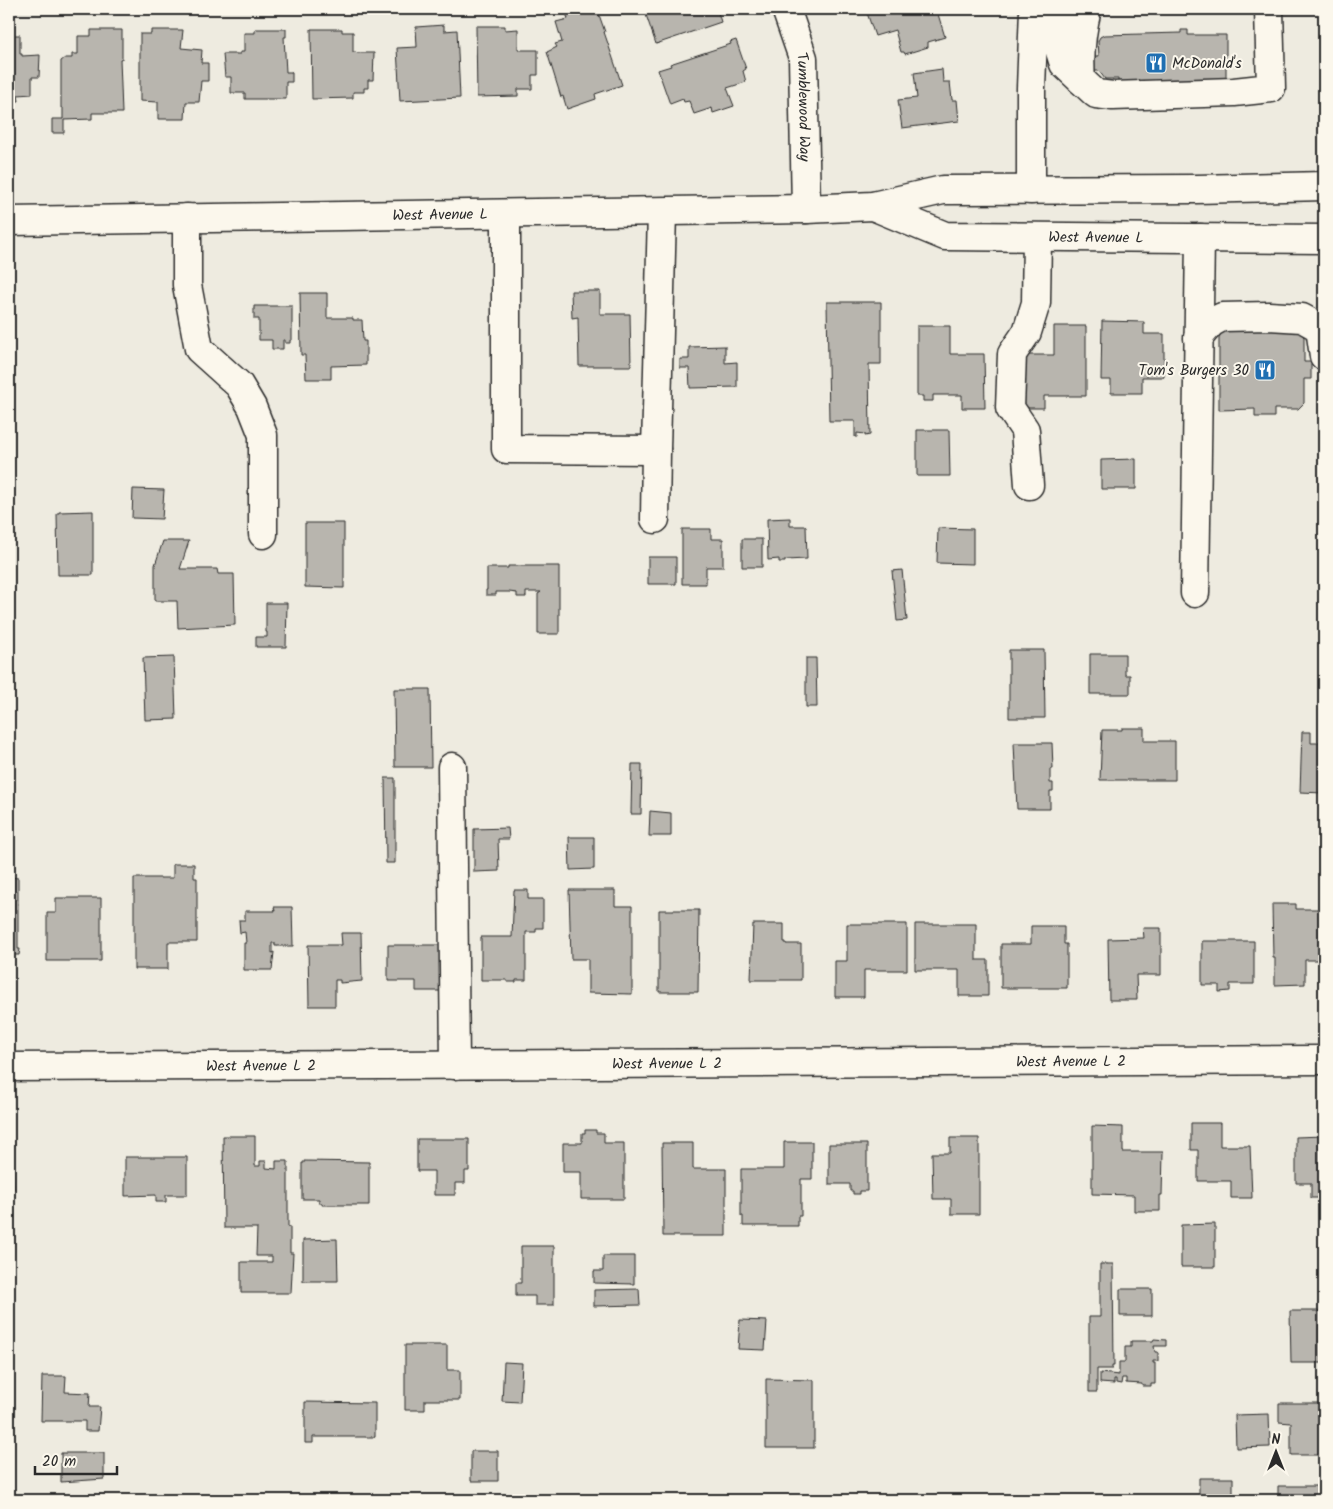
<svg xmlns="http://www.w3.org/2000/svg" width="1333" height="1509" font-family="Kalam,sans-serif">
<rect width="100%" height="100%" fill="#eeebe0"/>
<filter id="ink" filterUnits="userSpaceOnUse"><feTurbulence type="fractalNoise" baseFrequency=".02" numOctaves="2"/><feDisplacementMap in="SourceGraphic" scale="10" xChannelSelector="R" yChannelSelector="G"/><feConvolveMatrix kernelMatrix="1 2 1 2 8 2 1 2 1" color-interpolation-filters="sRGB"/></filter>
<g filter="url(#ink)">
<!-- building -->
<path fill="#b8b5ae" stroke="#2b2b2b" d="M581,9H597L605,32H604L622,85L595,94L596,99L567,109L563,96L561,97L547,52L557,47L555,44L562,42L556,22L568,19L566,13Z
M644,9H717L721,22L656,44Z
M871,9H927L929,14L937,11L945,37L928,42V47L905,54L904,52H901L895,30L875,36L866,10Z
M444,25V31L457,30L460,98L400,101L397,48L417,47L416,27Z
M476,26H505V30L518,29V49L521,50H538V75H532V89H518V96L477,97Z
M255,29H286V37H284L286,72H292V82H286V99H245V93H231V77H225L223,54H240V52H244V33H255Z
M311,29H342V32H353V52H356L357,53H374L373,80H368V88H364V92H353V98L312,99Z
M91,30H122V59H120L122,113H92V119L64,120V133H52V119H63V108H61V61L65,58H72V54H78V36H91Z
M151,30H183L181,48L202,50L201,63H208V81H201L199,102H186L185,119H158V102L140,101V34H151Z
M1181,30H1188V35H1226V79H1208V84L1118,92V79H1105L1099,71H1086V56H1099L1098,41L1100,37L1104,35L1181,33Z
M9,35H20V54H22V56L40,55L39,77H32V94L18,95L19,101H9Z
M736,40L746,69L743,71L746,82L727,88L734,106L713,113L712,108L694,114L689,101L684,102L683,99L670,104L658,70L671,66L670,64L731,44L730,42Z
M942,69L943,82H950L952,100H957L959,121L902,128L898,100L917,98L914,73Z
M571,291H600V314H630L631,366H579L578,317L572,318Z
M300,293H327V318H353V320H362L363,341H366V365L331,366V379H306L305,355H301Z
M827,302H881V364H869L870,435L865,436V434L857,433V437H855V421H829Z
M254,306H292V340H290V343H285V340H283V349H272V340H259V319H254Z
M1102,321L1144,322V334H1164V377H1142V393H1111V380H1101Z
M917,326H950V354H984L985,408H962V395H933V401H923V396H917Z
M1054,326H1086V396H1044V408H1018L1019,355H1054Z
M1219,329H1298L1304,337V362H1311V379H1304V403L1298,409H1274V417H1255V409L1219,410Z
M725,346V363L737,362V387L690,388L689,368H680V359H689V347Z
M917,430H949L950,476H917Z
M1136,459V489H1101V460Z
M133,489L164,490L162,519L132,518Z
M93,511V575H58L57,513H59V512Z
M790,518V526H806L807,559L785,560V562H779V559L768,560L767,519Z
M305,523H344V588L305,587Z
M938,528L973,529V564L937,563Z
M682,529H711V539H723V567H706V584H682Z
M742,539H762V567H742Z
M163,541H189L180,569H217L218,574H234L235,625L178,628L177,601H155V565Z
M648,557H676V584H648Z
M508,566H559V634H538V594L541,592H526V597H517V593L509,592H496V595H486V590H487V568H508Z
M902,570L907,620L897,621L892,571Z
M266,603H287L286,647H256V637H267V632H266Z
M1009,650H1044L1045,718H1009Z
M1090,654H1125V675H1130V694H1090Z
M174,657L176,719L145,720L143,658Z
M806,658H816L817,707H806Z
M394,689H430L431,767H395Z
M1122,728H1144V741H1175V780H1100L1102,730H1122Z
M1302,732H1311V743H1324V793L1300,792Z
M1014,743H1052L1053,769H1050V783H1053V791H1050V809H1017Z
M632,764H642L641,814H631Z
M385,778H395V863H386Z
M650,811L671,813V836H649Z
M508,828L509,839H498L499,871L474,872V829Z
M569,837H594V869L570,870Z
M173,864H194V878H197V942H168V969H134V878H173Z
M9,877L18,878V949H20L19,955H9Z
M514,890H528V899H543V928H536V932H526V980H516V982H507V980H481V937H512Z
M569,890H615V906H632V994L588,993V959H571Z
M56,898H101V961H47V913H56Z
M1272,904H1296V909H1324V951H1321V960H1305V984L1275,985V958H1273Z
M274,907H292L293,946H275V943H272V953L274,952L272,970H244V943H246L245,932L240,933L239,920H245V911H275Z
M659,910H699L698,992H659Z
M753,924H784V942H786V944H801V980H751Z
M847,924H907V970H864V997H835V961H847Z
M915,924H976V960H988V996H959V970H915Z
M1031,926H1064V944H1067V988H1001V944H1031Z
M1143,928H1161V975H1136L1137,1000H1109L1108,939L1144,938Z
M341,933H361L362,981L340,983V980H335V1006H309L308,945H342Z
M1202,941H1254V984H1230V991L1219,992V985H1202Z
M388,945H440V991H416V981H388Z
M1191,1123H1220V1146H1250L1252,1198H1231V1181H1198V1150H1191Z
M1092,1126L1123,1127V1152H1163L1162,1195H1160V1211H1134V1195L1092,1194Z
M585,1130H596V1133H604V1143H624V1199H581V1172H563V1143H582V1133H585Z
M223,1136H255V1166H260V1161H266V1168L276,1169V1161H288V1227H290V1253H293L291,1293H241V1262H272V1256H256L257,1228H224Z
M1324,1136V1198H1311V1183H1296V1137Z
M950,1138H979V1214H951V1199H933L932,1153H950Z
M417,1139H469V1171H465V1183H455V1195H434V1171H417Z
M784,1142H812V1179H801V1216H798V1226H743V1216H741V1169H784Z
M662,1143H693V1169H726V1236H663Z
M829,1144H867V1191H860V1194H853V1191H850V1184H829Z
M9,1157H13L14,1189H12V1199L9,1200Z
M125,1157H187V1195H166V1202H156V1195L125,1196Z
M304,1161L369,1162V1205H322V1203H319V1199H302V1163H304Z
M1215,1224V1267H1181V1225Z
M337,1239L338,1281H303V1240Z
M521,1246H554V1305H535V1296H516V1283H521Z
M603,1256H634V1284L594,1283V1271H603Z
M1100,1264H1113L1114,1366H1112V1369H1097V1392H1089V1317H1100Z
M639,1289L640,1305L594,1306V1290Z
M1120,1289H1152V1316H1120Z
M1321,1307H1324V1363H1291L1290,1311H1321Z
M740,1320L767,1321L765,1350L738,1349Z
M1154,1339L1166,1340V1346H1154L1155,1352H1158V1361H1153V1363H1155V1384H1151V1386H1142V1384L1126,1383V1378H1122L1121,1384L1116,1383V1380H1114V1384L1100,1383V1373L1119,1375V1362H1125V1347H1131V1341H1153Z
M405,1345H447V1370H460V1400H425V1410H405Z
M504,1362L522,1363L520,1402L502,1401Z
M42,1376H66L65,1392L90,1393L89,1407H100L98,1431H85V1421H41Z
M766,1379L814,1380V1448H766Z
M305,1402L375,1403V1437H313V1443H305Z
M1279,1403H1324V1459H1322V1455H1291V1423L1279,1422Z
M1269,1414L1270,1447L1236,1448L1235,1415Z
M471,1451H498V1481H471Z
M61,1453H104V1479L61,1482Z
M1199,1478H1233V1498L1199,1499Z
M1324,1484V1500H1278V1486H1324Z"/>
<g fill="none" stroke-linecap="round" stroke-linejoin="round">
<!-- minor casing -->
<g stroke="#2b2b2b" stroke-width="31">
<g id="minor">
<path id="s1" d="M786,9L803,58L806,209"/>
<path d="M1060,9L1058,45L1064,64L1081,80"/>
<path d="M1087,9C1081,33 1079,56 1081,80L1096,94L1113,96L1234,92L1271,88L1269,9"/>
<path d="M1031,190V88L1034,9"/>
<path d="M506,214V449L656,450L662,212"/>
<path d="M187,218V285L199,349L239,385L252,407L263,435V534"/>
<path d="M1198,338L1211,323L1222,317L1269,316L1302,318L1320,328L1324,356"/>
<path d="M1029,485L1025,430L1010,408L1012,354L1027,332L1036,303L1037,238"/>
<path d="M655,519L656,450"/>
<path d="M1195,593L1200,238"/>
<path d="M452,767L455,1065"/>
<path id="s2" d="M9,1067L1324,1060"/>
</g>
</g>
<!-- major casing -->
<g stroke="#2b2b2b" stroke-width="31">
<g id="major">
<path id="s3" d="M873,206L945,236L1324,239"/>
<path id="s4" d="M9,221L806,209L873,206L943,190L1197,189L1324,186"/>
</g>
</g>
<!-- minor -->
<use href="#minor" stroke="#fbf7ec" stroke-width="28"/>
<!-- major -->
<use href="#major" stroke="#fbf7ec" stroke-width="28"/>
</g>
</g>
<!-- icons -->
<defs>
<g id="restaurant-square" transform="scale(1.125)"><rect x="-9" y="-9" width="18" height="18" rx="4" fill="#1f6fb2" stroke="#fbf7ec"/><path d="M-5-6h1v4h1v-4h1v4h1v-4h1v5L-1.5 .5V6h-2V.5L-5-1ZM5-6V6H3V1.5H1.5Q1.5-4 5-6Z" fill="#fff"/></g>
</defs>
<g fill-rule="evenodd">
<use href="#restaurant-square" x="1156" y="63"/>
<use href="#restaurant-square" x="1265" y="370"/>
</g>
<g text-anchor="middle" stroke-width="4" stroke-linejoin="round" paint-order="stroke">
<!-- poi labels -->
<g font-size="15" fill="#2b2b2b" stroke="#fbf7ec" text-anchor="start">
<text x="1172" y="68">McDonald's</text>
<text x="1249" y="375" text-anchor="end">Tom's Burgers 30</text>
</g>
<!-- street labels -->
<g font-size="15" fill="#2b2b2b" stroke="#fbf7ec">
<text dy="5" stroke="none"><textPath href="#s1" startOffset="101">Tumblewood Way</textPath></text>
<text dy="5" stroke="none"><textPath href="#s4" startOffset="431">West Avenue L</textPath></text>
<text dy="5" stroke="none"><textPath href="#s3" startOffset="229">West Avenue L</textPath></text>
<text dy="5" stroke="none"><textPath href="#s2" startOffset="1062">West Avenue L 2</textPath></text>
<text dy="5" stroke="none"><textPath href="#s2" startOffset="658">West Avenue L 2</textPath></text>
<text dy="5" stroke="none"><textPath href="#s2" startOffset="252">West Avenue L 2</textPath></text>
</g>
</g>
<!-- margin -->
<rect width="1333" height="1509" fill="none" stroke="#fbf7ec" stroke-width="30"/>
<rect x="15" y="15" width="1303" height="1479" fill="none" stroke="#2b2b2b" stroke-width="2" filter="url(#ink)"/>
<!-- north arrow -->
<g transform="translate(1276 1452)" stroke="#fbf7ec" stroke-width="4" paint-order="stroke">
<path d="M0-4L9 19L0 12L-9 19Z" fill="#2b2b2b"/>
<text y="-8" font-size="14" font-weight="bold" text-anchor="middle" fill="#2b2b2b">N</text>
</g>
<!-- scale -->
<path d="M35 1466v8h82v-8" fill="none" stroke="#2b2b2b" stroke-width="2.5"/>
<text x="42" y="1466" font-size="15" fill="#2b2b2b" stroke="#fbf7ec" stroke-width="4" paint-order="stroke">20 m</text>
</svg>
